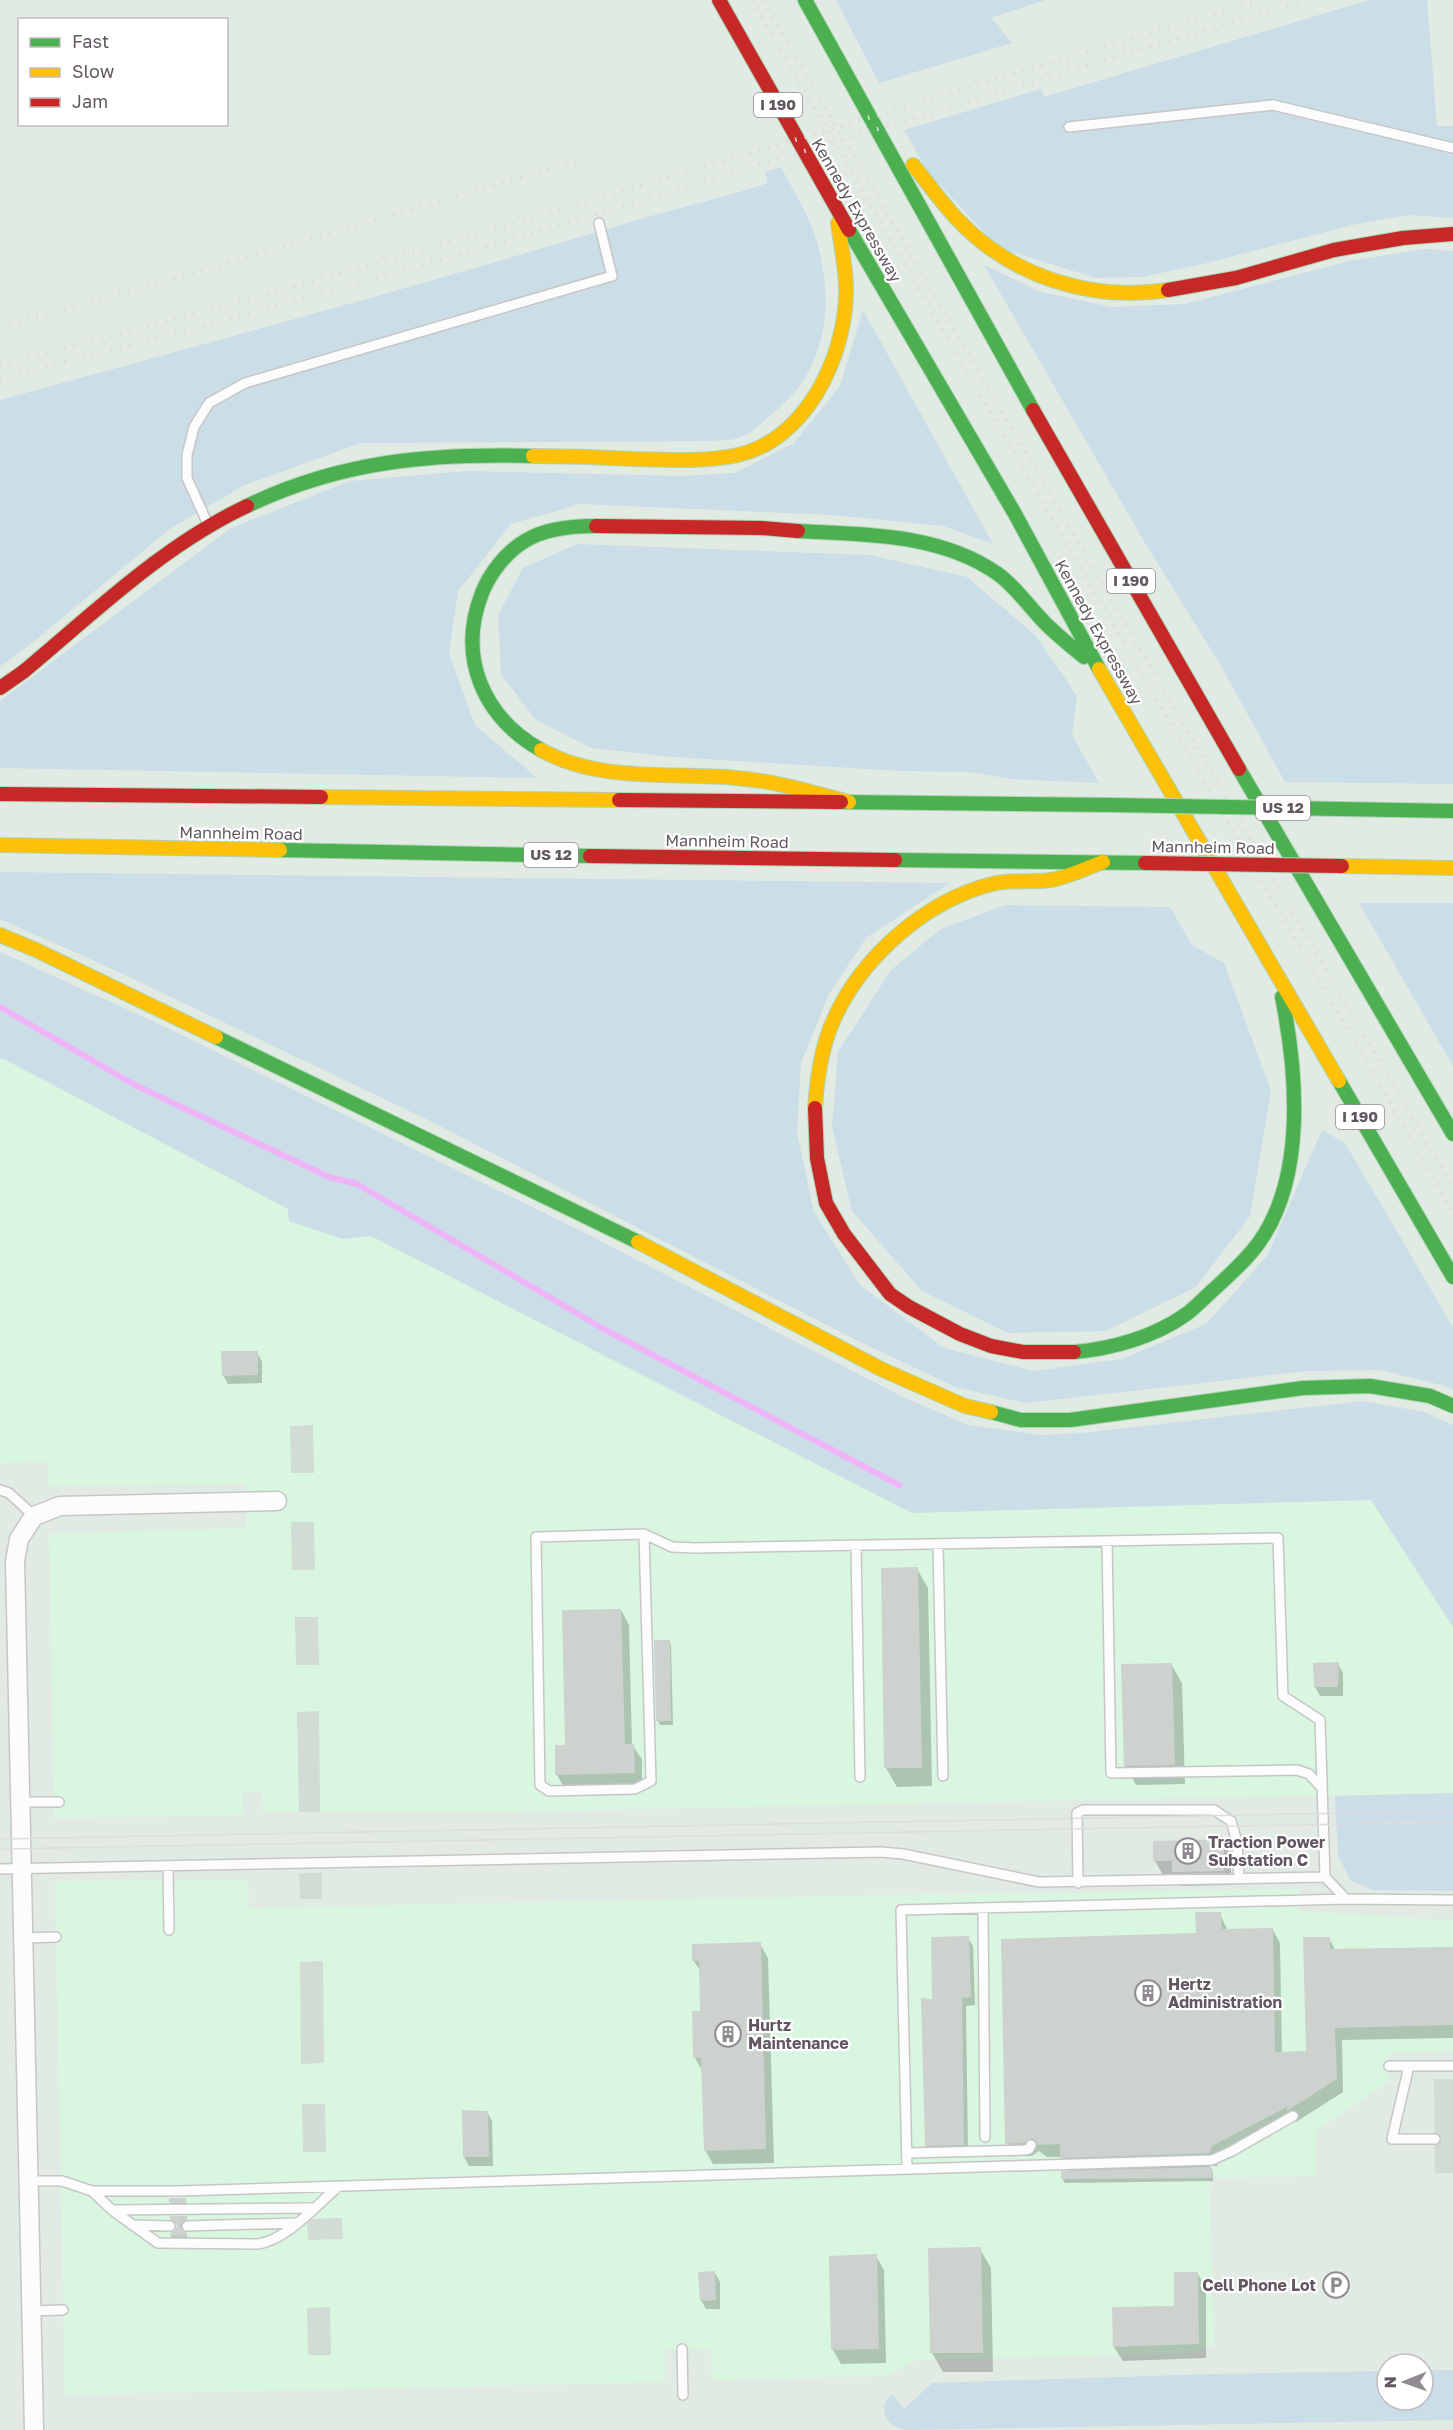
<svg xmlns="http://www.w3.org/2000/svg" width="1453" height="2430" font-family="'Golos Text',sans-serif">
<rect width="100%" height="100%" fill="#e2eae4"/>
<!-- commercial -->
<path fill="#d9f6e0" d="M0,1059H4L288,1209L289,1221L343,1239L371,1236L912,1513L1371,1500L1453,1627V1793L489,1812H320L319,1712H298L299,1812H263L262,1791L242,1793L243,1815L54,1818L49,1534L246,1528V1484L49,1486L48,1462L0,1463Z
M248,1880L249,1908L901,1895L1299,1889V1911L1453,1921V2051L1388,2053L1389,2081L1316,2131V2176L1209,2178L1214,2345L1192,2353L916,2360L888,2376L712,2380L711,2349H665V2382L65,2395L55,1881Z"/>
<!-- industrial -->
<path fill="#d3dbd5" d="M313,1425L314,1473H291L290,1426Z
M291,1522H314L315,1570H292Z
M295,1617H318L319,1665H296Z
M319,1711L320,1812H299L297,1712Z
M299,1873H322V1899H300Z
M323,1961L324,2063L301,2064L300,1962Z
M1434,2079H1453V2173H1435Z
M302,2104H325L326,2152H303Z
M342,2218L343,2239L308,2240L307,2219Z
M330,2307L331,2355H308L307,2308Z"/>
<!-- green -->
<path fill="#cbdde6" d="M836,0H1045L991,18L1012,43L879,83Z
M1369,0H1427L1437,126H1453V218L1408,215L1357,224L1203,264L1142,277L1096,278L999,248L928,172L904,130L1041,89L1044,97Z
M781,167C792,189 807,211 814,233C834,293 831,363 780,407C767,418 752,435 735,439C727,441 716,440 708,441L361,443L245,485L171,528L27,647L0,666V400C209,343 417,286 624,224C672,209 721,199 768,183L765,172Z
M1426,249L1453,251V784L1285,782L1221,666L1145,543L984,265L1041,292L1112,307L1185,304L1349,261Z
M863,310L993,544L943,526L833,515L580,504L511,524L458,591L449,654L475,725L537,778L0,768V701L231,528L350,481L468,471L683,476L735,473L794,443L840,386Z
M577,544L870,555L967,577L1036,636L1077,696L1072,735L1099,783L1012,779L969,772L899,771L673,757L591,748L536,720L501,674L498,615L523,568Z
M0,872L950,883L866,938L829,994L801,1063L797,1133L814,1212L860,1285L944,1348L1034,1371L1122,1359L1206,1324L1267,1256L1322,1130L1345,1143L1453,1327V1390L1445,1386L1380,1370L1306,1371L1026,1403L955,1387L852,1338L430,1121L108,967L0,919Z
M1359,903H1453V1066Z
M1005,905L1170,907L1192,945L1224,963L1271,1091L1250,1216L1196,1287L1106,1331L1008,1333L922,1291L852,1211L832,1127L838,1052L891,970L941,929Z
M0,952L153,1021L585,1233L903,1397L969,1425L1041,1435L1082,1433L1363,1401L1424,1412L1453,1425V1627L1371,1500L912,1513L371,1236L343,1239L289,1221L288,1209L4,1059H0Z
M1453,1793V1891L1372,1890L1350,1880L1338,1855L1335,1796Z
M1423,2370H1453V2420L909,2430C889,2429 874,2409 892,2394L904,2409L932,2383L1212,2374L1387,2371V2400H1423Z"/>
<!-- shadow -->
<path fill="#0003" d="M257,1352L262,1362V1383L228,1384L223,1375Z
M917,1569L928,1588L932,1786L897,1787L886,1768Z
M621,1610L629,1625L632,1745L642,1759V1787L565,1789L557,1775L556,1747L567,1746Z
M669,1641L671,1645L673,1725H660L658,1721Z
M1171,1664L1182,1683L1185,1784L1136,1785L1125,1766Z
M1338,1664L1343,1673V1696H1320L1315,1687Z
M1223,1841L1231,1855V1885L1182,1886L1175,1875H1163L1155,1861Z
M1220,1914L1228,1931L1273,1930L1280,1943L1282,2053L1307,2052L1329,1938L1335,1950L1453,1948V2038L1342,2040L1343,2092L1296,2122L1294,2120L1219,2159L1217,2166H1210L1213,2172V2181L1065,2183L1062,2178L1070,2172L1061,2157H1047L1039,2151L1032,2156H1014L1007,2143L1197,1934Z
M968,1938L973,1946L975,2005L966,2006L968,2153L931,2154L926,2145L933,2000Z
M760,1944L768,1958L774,2163L713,2164L705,2150L703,2072L695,2058L702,2012L701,1972L694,1961Z
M487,2112L492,2121L493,2166H469L464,2157Z
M185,2199L188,2206H173L171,2202Z
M186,2218L188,2222L182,2230L189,2240H174L171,2236L177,2231L179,2225L174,2223L171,2219Z
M980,2249L991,2268L993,2372H943L932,2353Z
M876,2256L884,2270L886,2363L841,2364L833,2350Z
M715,2273L720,2282V2309H706L701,2300Z
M1197,2273L1206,2287V2358L1123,2361L1114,2347L1176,2307Z"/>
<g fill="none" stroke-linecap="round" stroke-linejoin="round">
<!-- stream -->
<path stroke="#efb4f7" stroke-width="6" d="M0,1007L135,1085L329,1177L357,1184L602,1328L899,1485"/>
</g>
<!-- building -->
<path fill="#cdd2ce" d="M221,1351H258V1375L222,1376Z
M918,1567L922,1768H884L881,1568Z
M621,1609L625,1744H634L635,1773L555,1775V1745H565L562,1610Z
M654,1640H670L671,1721H656Z
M1339,1662L1338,1687H1314L1313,1663Z
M1172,1663L1175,1765L1124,1766L1121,1664Z
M1224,1839V1871L1172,1872V1861H1153V1841Z
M1195,1912H1221L1222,1929L1273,1928L1275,2052L1306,2051L1303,1937H1330V1949L1453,1947V2025L1335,2028L1337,2079L1287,2111V2107L1212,2146L1210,2153L1060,2158V2144L1038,2145L1036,2141L1031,2138L1024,2143L1005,2144L1001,1939L1196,1933Z
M969,1936L971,1997L962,1998L964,2145L925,2146L921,1998L932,1999L931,1937Z
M761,1942L766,2149L704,2151L701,2058H693L692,2011H700L699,1961H692V1944Z
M462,2110L488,2111L489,2157H463Z
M1212,2167V2178L1061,2179V2171Z
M169,2198H186V2203H169Z
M169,2216H187V2219L183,2221L180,2226L182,2230L187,2233V2237L170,2236V2233L175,2230L177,2226L174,2221L170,2219Z
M981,2247L983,2353H930L928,2248Z
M877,2254L879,2349L831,2350L829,2256Z
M715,2271L716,2300L700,2301L698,2272Z
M1174,2272H1198L1199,2344L1113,2347L1112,2307L1174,2306Z"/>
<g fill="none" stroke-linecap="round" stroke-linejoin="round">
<!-- lane casing -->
<g stroke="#c6c6c7" stroke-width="12">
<path id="lane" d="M1069,127L1273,105L1453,148
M206,520L187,478V455L194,427L209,403L245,383L612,276L599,223
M0,1490L9,1493L34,1516
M644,1534L651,1781L635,1789L549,1791L540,1785L536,1537L644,1534L672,1547L695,1548L1278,1538L1283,1696L1320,1720L1325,1877L1346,1899L1453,1900
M1107,1541L1111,1773L1297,1770L1309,1774L1321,1787
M938,1545L943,1776
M856,1546L860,1777
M20,1802H59
M168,1866L169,1930
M0,1869L881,1852L903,1854L1039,1882L1325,1877
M1078,1883L1077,1813L1083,1810H1214L1231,1821L1237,1842L1239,1879
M983,1908L985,2137
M23,1938L56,1937
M1389,2066H1453
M1409,2066L1392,2139H1435
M907,2153L1024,2150L1029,2149L1031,2145
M907,2168L901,1910L1346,1899
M28,2181H62L92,2191H178L1212,2160L1232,2151L1293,2116
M92,2191L112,2210L158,2243L258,2244C287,2240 315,2206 338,2187
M112,2210L313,2208
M132,2225L170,2226
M187,2226L296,2223
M31,2311L63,2310
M682,2349L683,2395"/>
</g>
<!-- street casing -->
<g stroke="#c6c6c7" stroke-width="21">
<path id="street" d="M34,2430L15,1561L19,1539L34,1516L60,1506L277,1501"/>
</g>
<!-- fast casing -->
<g stroke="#add5b5" stroke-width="16">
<path id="fast" d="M805,0L1033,410
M849,230L1015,514L1099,669
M247,506C340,461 431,453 533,456
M798,531C866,535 940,533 998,574C1016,587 1030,608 1046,624C1058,636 1071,646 1084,657
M541,750C483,717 457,657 482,593C490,573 506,552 525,541C545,528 574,526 596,526
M1239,769L1453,1134
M841,802L1112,805
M280,850L590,856
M895,860L1145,863
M216,1037L638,1242
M1339,1081L1453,1277
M1074,1352C1111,1349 1154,1337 1185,1315C1195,1308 1203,1299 1212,1291C1229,1275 1247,1260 1260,1241C1306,1175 1297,1072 1282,997
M991,1412L1021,1420H1070L1303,1388L1370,1386L1430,1396L1453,1406"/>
</g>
<!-- slow casing -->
<g stroke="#add5b5" stroke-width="16">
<path id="slow" d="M913,165C929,184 943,205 960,222C1013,277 1093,302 1168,290
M533,456C567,456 600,457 634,459C668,460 704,462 738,455C806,439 844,359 846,295C847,271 841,247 838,223
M1099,669L1339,1081
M541,750C600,783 672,772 736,778C775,781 811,792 849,802
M321,797L619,800
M0,845L280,850
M0,935L36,950L216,1037
M815,1108C817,1078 821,1047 834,1019C862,957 925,901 992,884C1012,879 1032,883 1051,880C1069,877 1086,868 1103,862
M638,1242L883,1370L965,1406L991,1412"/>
</g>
<!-- jam casing -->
<g stroke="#add5b5" stroke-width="16">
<path id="jam" d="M719,0L849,230
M1168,290L1236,278L1334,250L1403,238L1453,234
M1033,410L1239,769
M596,526L761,528L798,531
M0,688L23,672C94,613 162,546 247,506
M0,794L321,797
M619,800L841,802
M590,856L895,860
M815,1108L817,1158L826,1203L844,1234L890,1294L909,1307L960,1334L991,1346L1023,1352H1074"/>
</g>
<!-- lane -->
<use href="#lane" stroke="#fbfcfb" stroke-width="9"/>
<!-- street -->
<use href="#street" stroke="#fbfcfb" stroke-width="18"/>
<!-- fast -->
<use href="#fast" stroke="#4caf50" stroke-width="14"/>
<!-- slow -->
<use href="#slow" stroke="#ffc107" stroke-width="14"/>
<!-- jam -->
<use href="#jam" stroke="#c62828" stroke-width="14"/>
<!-- tram -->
<path stroke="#ddd" stroke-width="1.5" d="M0,1839L1453,1811
M0,1849L1453,1822"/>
<!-- rail -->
<path stroke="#ddd" stroke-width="4.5" stroke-dasharray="1.5 8" stroke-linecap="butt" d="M752,0L1453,1212
M763,0L1453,1188
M0,328L583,160
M0,365C424,258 841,124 1260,0
M0,379L242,316L526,235L1305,0"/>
<!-- fast-bridge casing -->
<g stroke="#add5b5" stroke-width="16" stroke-linecap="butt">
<path id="fast-bridge" d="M1112,805L1453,811"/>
</g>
<!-- slow-bridge casing -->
<g stroke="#add5b5" stroke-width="16" stroke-linecap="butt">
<path id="slow-bridge" d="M1342,866L1453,868"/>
</g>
<!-- jam-bridge casing -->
<g stroke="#add5b5" stroke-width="16" stroke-linecap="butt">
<path id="jam-bridge" d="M1145,863L1342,866"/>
</g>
<!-- fast-bridge -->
<use href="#fast-bridge" stroke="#4caf50" stroke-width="14"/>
<!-- slow-bridge -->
<use href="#slow-bridge" stroke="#ffc107" stroke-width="14"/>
<!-- jam-bridge -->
<use href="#jam-bridge" stroke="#c62828" stroke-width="14"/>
</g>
<!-- icons -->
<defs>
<g id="building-ring" transform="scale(1.35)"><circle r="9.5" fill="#fff" stroke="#8f8b90" stroke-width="1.5"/><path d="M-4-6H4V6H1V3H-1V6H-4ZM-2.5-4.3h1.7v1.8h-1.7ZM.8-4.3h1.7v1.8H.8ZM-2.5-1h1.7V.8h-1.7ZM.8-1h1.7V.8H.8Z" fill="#8f8b90"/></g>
<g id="parking-ring" transform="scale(1.35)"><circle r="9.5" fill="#fff" stroke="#8f8b90" stroke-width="1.5"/><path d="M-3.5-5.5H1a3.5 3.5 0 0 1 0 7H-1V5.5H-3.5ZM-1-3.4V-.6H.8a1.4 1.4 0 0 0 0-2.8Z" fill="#8f8b90"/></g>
</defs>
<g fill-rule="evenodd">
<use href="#building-ring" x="1188" y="1851"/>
<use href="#building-ring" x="1148" y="1993"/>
<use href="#building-ring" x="728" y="2034"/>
<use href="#parking-ring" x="1336" y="2285"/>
</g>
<g text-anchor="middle" stroke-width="4.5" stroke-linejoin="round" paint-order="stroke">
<!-- shield labels -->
<g fill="#fff" stroke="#918a91" stroke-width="1.5">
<rect x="754" y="93" width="48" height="24" rx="4.5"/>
<rect x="1107" y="569" width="48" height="24" rx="4.5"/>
<rect x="1256" y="796" width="54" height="24" rx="4.5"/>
<rect x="524" y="843" width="54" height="24" rx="4.5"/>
<rect x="1336" y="1105" width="48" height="24" rx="4.5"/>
</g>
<g font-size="15" font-weight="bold" fill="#625862">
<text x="778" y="110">I 190</text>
<text x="1131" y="586">I 190</text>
<text x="1283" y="813">US 12</text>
<text x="551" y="860">US 12</text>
<text x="1360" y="1122">I 190</text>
</g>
<!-- street labels -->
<g font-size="16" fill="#625862" stroke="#fff">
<text transform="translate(857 210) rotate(60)" y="6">Kennedy Expressway</text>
<text transform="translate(1099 632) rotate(61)" y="6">Kennedy Expressway</text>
<text transform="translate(241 833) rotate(1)" y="6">Mannheim Road</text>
<text transform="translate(727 841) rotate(1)" y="6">Mannheim Road</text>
<text transform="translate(1213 847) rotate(1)" y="6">Mannheim Road</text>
</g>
<!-- poi labels -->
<g font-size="16" font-weight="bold" fill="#625862" stroke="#fff" text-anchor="start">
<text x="1208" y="1848">Traction Power<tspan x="1208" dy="18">Substation C</tspan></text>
<text x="1168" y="1990">Hertz<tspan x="1168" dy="18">Administration</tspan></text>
<text x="748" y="2031">Hurtz<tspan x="748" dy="18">Maintenance</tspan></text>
<text x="1316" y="2291" text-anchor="end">Cell Phone Lot</text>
</g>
</g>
<!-- legend -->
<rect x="18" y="18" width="210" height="108" fill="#ffffff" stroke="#c0bcc0" stroke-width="1.5"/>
<rect x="30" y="38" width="30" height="9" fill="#4caf50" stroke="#c0bcc0" stroke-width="1.5"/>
<text x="72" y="48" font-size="18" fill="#625862">Fast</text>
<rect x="30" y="68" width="30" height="9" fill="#ffc107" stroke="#c0bcc0" stroke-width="1.5"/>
<text x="72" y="78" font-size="18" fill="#625862">Slow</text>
<rect x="30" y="98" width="30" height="9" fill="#c62828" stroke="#c0bcc0" stroke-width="1.5"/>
<text x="72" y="108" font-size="18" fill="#625862">Jam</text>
<!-- north arrow -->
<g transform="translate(1405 2382) rotate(269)"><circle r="28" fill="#ffffff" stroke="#c0bcc0" stroke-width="1.5"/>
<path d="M0-4.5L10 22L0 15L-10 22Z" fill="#8f8b90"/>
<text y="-9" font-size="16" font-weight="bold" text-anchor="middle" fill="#625862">N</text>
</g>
</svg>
